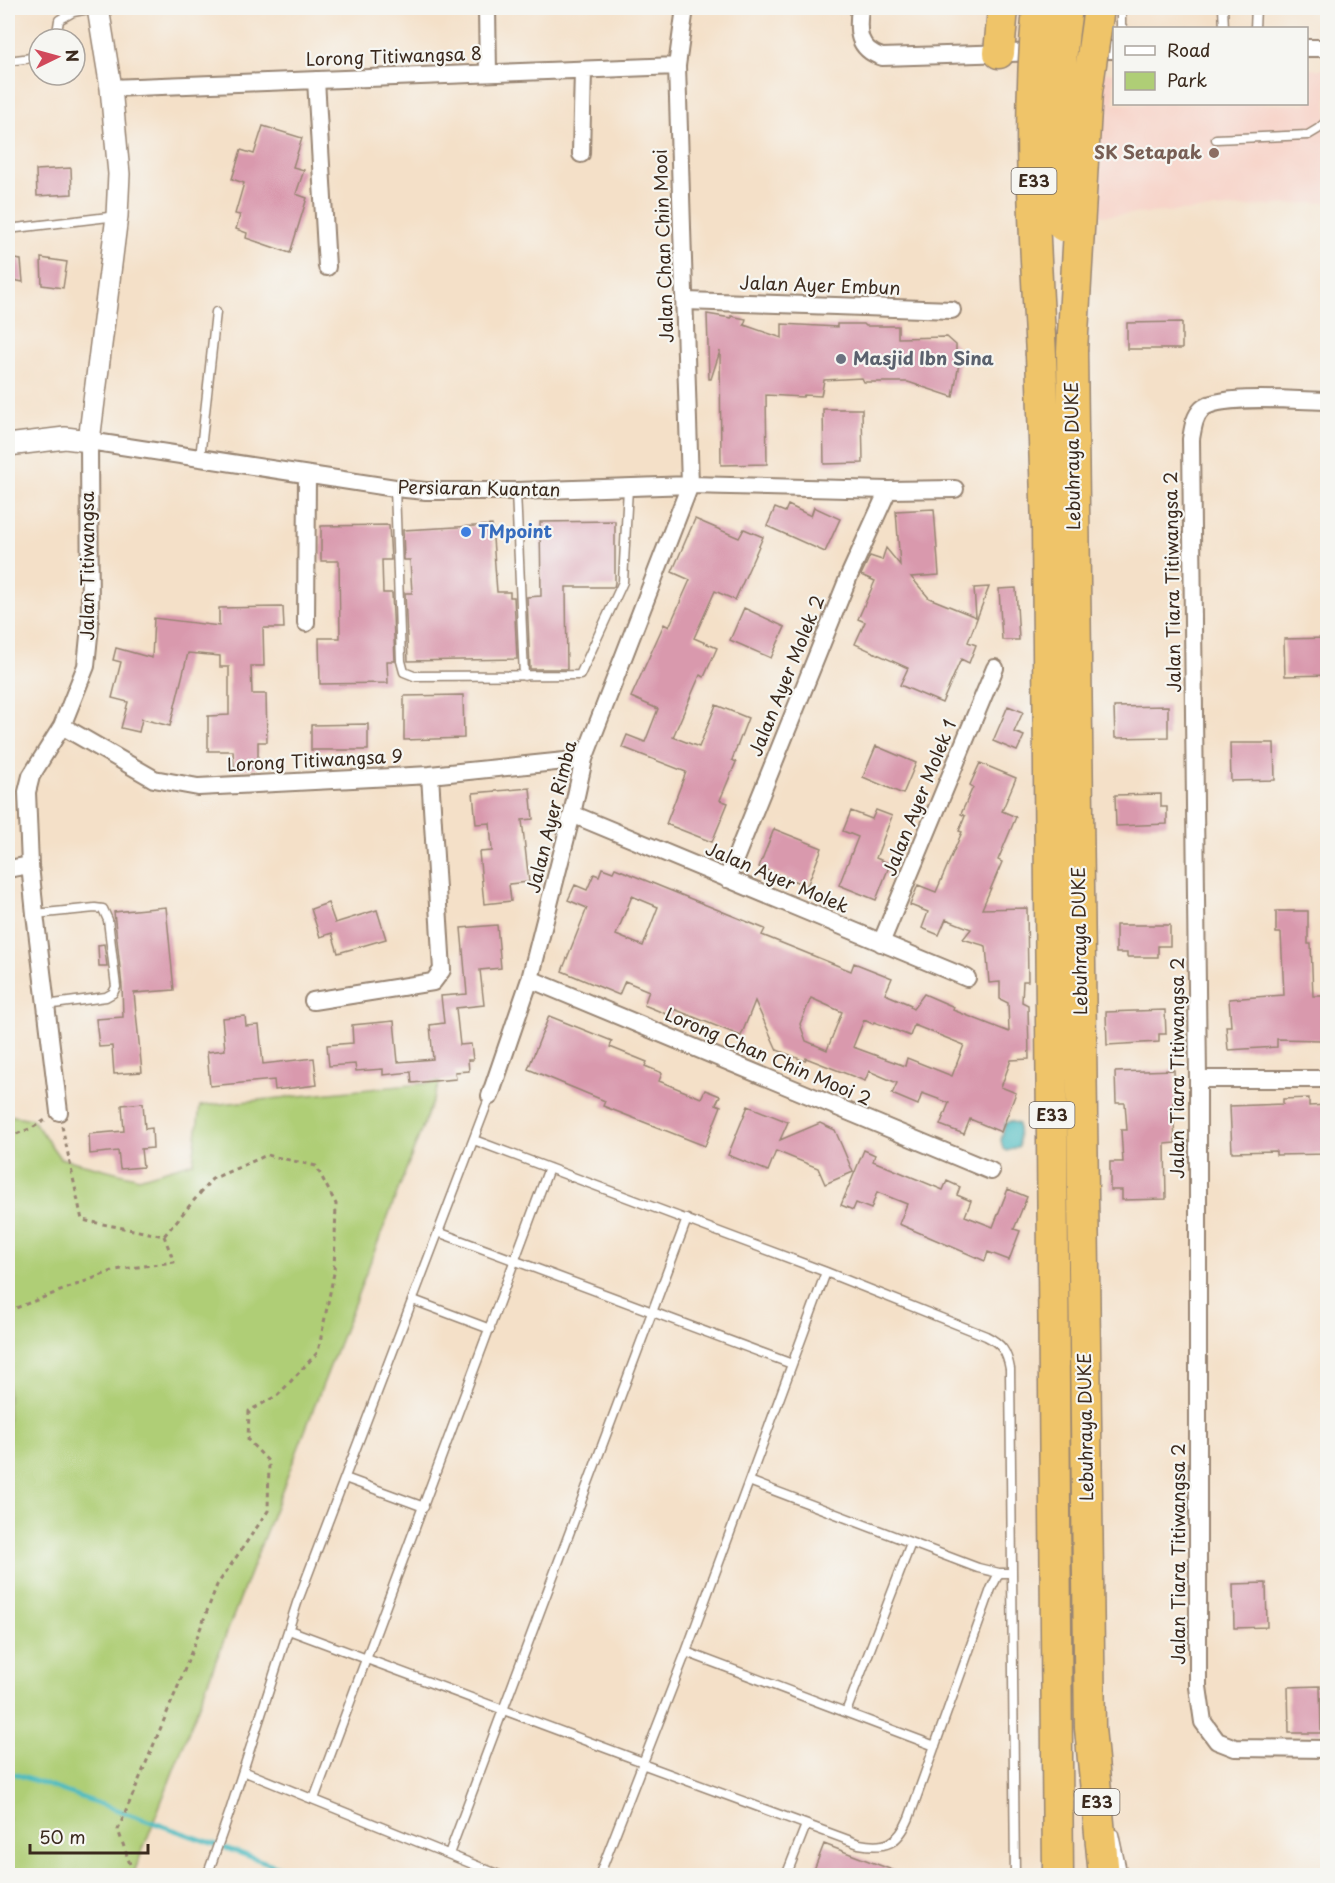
<svg xmlns="http://www.w3.org/2000/svg" width="1335" height="1883" font-family="'Playpen Sans',sans-serif">
<rect width="100%" height="100%" fill="#f6f6f2"/>
<filter id="ink" filterUnits="userSpaceOnUse"><feTurbulence type="fractalNoise" baseFrequency=".0167" numOctaves="2"/><feDisplacementMap in="SourceGraphic" scale="12" xChannelSelector="R" yChannelSelector="G"/><feConvolveMatrix kernelMatrix="1 2 1 2 8 2 1 2 1" color-interpolation-filters="sRGB"/></filter>
<filter id="wash" filterUnits="userSpaceOnUse"><feTurbulence type="fractalNoise" baseFrequency=".008" numOctaves="4" result="noise"/><feDisplacementMap in="SourceGraphic" scale="24" xChannelSelector="R" yChannelSelector="G"/><feGaussianBlur stdDeviation="1.35" result="paint"/><feColorMatrix in="noise" values="0 0 0 0 0 0 0 0 0 0 0 0 0 0 0 0 0 1.4 0 .05"/><feComposite in="paint" operator="in"/></filter>
<g filter="url(#wash)">
<rect width="100%" height="100%" fill="#f4e0c8"/>
<!-- built -->
<path fill="#f7d1c6" d="M1307,69H1327V202L1099,216L1101,73H1114V104H1306Z"/>
<!-- green -->
<path fill="#afce76" stroke="#757c4a" stroke-width="1.5" d="M440,1082L133,1875H8V1115L32,1119L60,1158L139,1178L193,1162L200,1106Z"/>
<!-- water -->
<path fill="#4cbbc1" stroke="#447270" stroke-width="1.5" d="M1010,1121L1018,1124L1019,1147L1007,1151L1003,1149L1001,1140L1005,1124Z"/>
<g fill="none" stroke-linecap="round" stroke-linejoin="round">
<!-- stream -->
<path stroke="#4cbbc1" stroke-width="4.5" d="M15,1774L305,1876"/>
</g>
<g id="blocks">
<!-- building -->
<path fill="#d999ad" fill-rule="evenodd" d="M263,126L302,138L293,167L304,170L296,194L307,198L290,253L246,238L247,233L236,229L240,215L235,214L244,183L232,179L241,150L254,154Z
M71,168L72,194L37,196L36,170Z
M8,258L21,260L23,282L8,279Z
M41,258L67,262L63,288L42,285Z
M707,314L731,318V316L746,319L744,325L782,338V324L837,327V324H864L866,326H898V338L947,337L956,345V352L960,358L953,397L908,382H864L862,378L824,380L821,396L804,395L803,397L766,395L767,464L721,465L720,351L711,379H709Z
M1182,322V349H1127V323Z
M823,409H862L863,463L824,464Z
M788,505L811,516L814,507L840,519L825,552L767,526L775,508L785,512Z
M934,509L939,575L911,577L929,598L976,617L974,588L989,587L968,642L976,645L969,663L961,659L942,703L900,685L908,668L855,644L865,622L858,619L875,581L861,575L870,556L882,560L886,548L900,565L896,511Z
M695,519L739,538L744,529L763,537L735,600L715,591L694,638L717,648L704,677L700,675L673,737L699,747L716,705L748,718L732,760L736,762L720,800L728,803L712,842L666,824L686,772L622,747L627,735L645,742L658,709L631,697L664,624L669,627L690,580L672,572Z
M615,521V583L614,587H566L567,669H530L527,597L541,596L540,522Z
M389,525L391,560H382L383,593H392L395,661H387L388,683L320,684L319,638H340L339,561H321V526Z
M492,525L497,592H510V597H514L517,659L408,661L405,593H412L410,560H404L403,530Z
M1016,588L1019,640H1002L999,589Z
M283,607L284,628H263L264,666H251L252,694H266L267,742H258V768L234,769L233,751H208V716L229,715V667H220V656L188,653L170,726L142,719L139,732L121,728L128,702L112,698L121,662L113,660L116,648L152,658L154,618L219,626V608Z
M744,608L785,627L771,658L730,640Z
M1328,638V675L1285,676L1284,639Z
M463,695L464,738L404,740V696Z
M1008,706L1023,712L1014,732L1024,736L1017,751L993,741Z
M1168,706V737L1115,738L1114,707Z
M368,724V750H311V725Z
M1230,743H1274L1275,780L1231,781Z
M876,746L916,763L903,794L863,777Z
M980,763L1016,778L1002,811L1016,817L998,860L1002,862L982,909L1027,908L1028,981H1023L1022,1002L1028,1005L1029,1059L1011,1060L1001,1087L1016,1093L1001,1132L970,1119L964,1134L940,1125L949,1103L922,1093L918,1105L892,1094L897,1083L869,1071L865,1081L806,1058L805,1061L777,1050L755,1001L741,1036L674,1009L671,1016L644,1005L649,991L625,981L619,995L562,971L587,908L568,900L575,885L587,890L594,874L599,876L602,868L613,872L615,868L765,929L762,935L851,971L854,963L892,978L885,994L911,1005L910,1007L913,1009L924,994L954,1007L953,1010L1009,1032L1008,1003L1000,999V982L989,983L986,946L963,939L971,929L946,919L939,935L922,928L928,912L910,905L918,885L936,892L962,832L959,831L965,816L961,814L973,787L970,785ZM632,896L658,907L643,946L616,935ZM811,998L842,1012L827,1050L806,1041L800,1024ZM864,1020L873,1024L874,1022L910,1036L914,1025L964,1045L952,1076L907,1058L905,1066L853,1047Z
M530,788L533,819L522,820L529,882L509,884L511,901L484,904L479,852L492,851L490,823L476,824L473,793Z
M1161,794V807H1167V824L1116,826L1115,795Z
M876,810L892,816L876,858L890,864L876,900L839,885L858,837L843,831L851,811L872,819Z
M774,829L822,848L807,886L759,867Z
M328,903L335,923L377,910L386,939L338,953L332,933L320,937L311,909Z
M166,907L174,990L134,993L142,1072L114,1074L112,1046L99,1047L96,1019L123,1017L122,986L114,912Z
M1276,911H1308V944H1311L1313,996H1328V1023H1322V1040L1277,1039V1047L1228,1050L1226,1026H1231L1229,999L1284,995L1281,933H1276Z
M497,925L501,968L480,970L484,1005L456,1008L460,1045L471,1044L473,1060H468L469,1071L455,1072L456,1079L412,1083L411,1072L383,1075V1069L356,1071L355,1064L329,1066L327,1045L353,1043L352,1025L394,1021L398,1062L433,1059L430,1025L444,1023L441,996L467,994L461,928Z
M1116,925H1170V946H1158V957H1127V953H1116Z
M104,944L107,966H99L98,945Z
M1165,1010L1166,1034H1159V1042L1107,1045L1106,1012Z
M245,1016L246,1026L259,1025L263,1064L314,1058L317,1085L275,1090L274,1080L210,1086L207,1052L225,1050L222,1018Z
M549,1016L612,1041L610,1047L647,1062L645,1066L662,1073L659,1081L701,1098L705,1090L720,1096L716,1104L721,1106L705,1146L603,1106L605,1101L528,1069Z
M1174,1070L1175,1101H1173L1175,1143L1165,1144L1166,1199L1122,1200V1190H1110V1162H1123L1121,1130H1127L1125,1103H1116L1115,1072Z
M1309,1098V1106L1328,1105V1154L1276,1155V1151L1232,1152L1230,1106L1283,1104V1099Z
M143,1103L145,1129L152,1128L153,1148L141,1149L143,1167L120,1169L118,1151L90,1154L89,1134L124,1131L122,1105Z
M748,1106L788,1122L780,1140L820,1123L835,1130L853,1172L825,1184L818,1168L776,1151L768,1171L728,1155Z
M864,1150L875,1155L873,1161L943,1190L947,1181L960,1187L957,1195L971,1201L965,1216L993,1227L1008,1189L1027,1197L1014,1229L1020,1231L1009,1260L988,1252L985,1261L899,1224L907,1204L877,1192L871,1209L856,1203L853,1210L841,1205Z
M1266,1583L1267,1627L1234,1628L1233,1584Z
M1320,1686L1321,1733H1289L1288,1687Z
M824,1844L903,1874V1875H812Z"/>
</g>
</g>
<g filter="url(#ink)">
<use href="#blocks" fill-opacity="0" stroke="#988573" stroke-width="1.5"/>
<g fill="none" stroke-linecap="round" stroke-linejoin="round">
<!-- service casing -->
<g stroke="#988573" stroke-width="11">
<path id="service" d="M1121,8V26L1123,28
M1223,8L1224,28
M1255,28L1256,8
M56,39L59,20L73,12L94,8
M8,61L39,57
M1216,139L1308,135L1318,129L1328,120
M8,229L117,216
M200,458L216,312
M395,488L401,661L404,672L414,676L580,675L623,582L628,488
M516,491L524,676
M35,914L95,908L103,909L108,920L116,987L113,993L106,997L46,1005
M474,1140L826,1272L986,1336C1002,1344 1007,1352 1010,1369L1015,1876
M438,1232L792,1364
M413,1300L490,1329
M345,1478L424,1507
M749,1481L978,1568L999,1573H1012
M289,1630L643,1762
M686,1652L935,1746
M846,1712L911,1543
M642,1764L859,1844C886,1849 898,1844 909,1818L991,1589L999,1573
M243,1771L502,1876
M314,1799L549,1168
M1114,1834L1123,1876
M449,1854L687,1219
M207,1876L230,1811L297,1603L490,1096
M599,1876L686,1652L826,1272
M786,1876L806,1825"/>
</g>
<!-- minor casing -->
<g stroke="#988573" stroke-width="20">
<path id="minor" d="M487,8L488,73
M860,8C857,31 857,49 882,57L1042,52
M1306,48H1328
M1085,50H1114
M316,80L327,267
M111,88L677,66
M581,154L583,70
M686,301L952,310
M1328,401C1302,401 1219,393 1202,409C1194,417 1193,428 1191,439L1198,1079V1687L1203,1722L1217,1741L1235,1748L1328,1749
M306,623L307,475
M62,726L154,779L198,787L430,775L584,759
M572,814L967,978
M8,869L30,865
M727,879L849,576L888,490
M881,943L995,668
M530,979L991,1171
M313,1001L433,982L442,970L430,775
M1198,1079H1328
M490,1096L530,979L572,814L584,759L690,485L677,66L685,8
M59,1112L35,914L30,865L27,792L31,776L62,726L86,666L90,626L89,441L395,488L426,491H516L690,485L888,490L955,489"/>
</g>
<!-- tertiary casing -->
<g stroke="#988573" stroke-width="24">
<path id="tertiary" d="M8,445L65,438L89,441L117,216L119,174L111,88L98,8"/>
</g>
<!-- motorway casing -->
<g stroke="#988573" stroke-width="33">
<path id="motorway" d="M999,53L1003,8
M1072,351L1090,1728L1104,1876
M1041,355L1047,527L1058,1876"/>
</g>
<!-- path -->
<path stroke="#988573" stroke-width="3" stroke-dasharray="4.5 4.5" stroke-linecap="butt" d="M62,1126L82,1220L164,1236L212,1179L267,1155L316,1166L336,1204L334,1273L318,1352L278,1395L249,1411L248,1440L269,1462L268,1511L217,1585L179,1684L118,1830L131,1867L127,1876
M8,1137L32,1128L47,1119
M8,1311L115,1270L174,1262L164,1236"/>
<!-- service -->
<use href="#service" stroke="#fff" stroke-width="8"/>
<!-- minor -->
<use href="#minor" stroke="#fff" stroke-width="16"/>
<!-- tertiary -->
<use href="#tertiary" stroke="#fff" stroke-width="21"/>
<!-- motorway -->
<use href="#motorway" stroke="#efc469" stroke-width="30"/>
<!-- motorway-bridge casing -->
<g stroke="#988573" stroke-width="33" stroke-linecap="butt">
<path id="motorway-bridge" d="M1038,8C1026,123 1035,239 1041,355
M1063,226C1058,154 1056,79 1067,8
M1072,351L1087,92L1099,8"/>
</g>
<!-- motorway-bridge -->
<use href="#motorway-bridge" stroke="#efc469" stroke-width="30"/>
</g>
</g>
<!-- markers -->
<circle fill="#8d6e63" stroke="#f6f6f2" stroke-width="2" cx="1214" cy="153" r="6"/>
<circle fill="#6b7280" stroke="#f6f6f2" stroke-width="2" cx="841" cy="359" r="6"/>
<circle fill="#3f7fe0" stroke="#f6f6f2" stroke-width="2" cx="466" cy="532" r="6"/>
<g text-anchor="middle" stroke-width="4.5" stroke-linejoin="round" paint-order="stroke">
<!-- shield labels -->
<g fill="#f6f6f2" stroke="#73675e" stroke-width="1.5">
<rect x="1011.5" y="168" width="45" height="26" rx="4.5"/>
<rect x="1029.5" y="1102" width="45" height="26" rx="4.5"/>
<rect x="1074.5" y="1789" width="45" height="26" rx="4.5"/>
</g>
<g font-size="16" font-weight="bold" fill="#3b2a1e">
<text x="1034" y="187">E33</text>
<text x="1052" y="1121">E33</text>
<text x="1097" y="1808">E33</text>
</g>
<!-- street labels -->
<g font-size="18" fill="#3b2a1e" stroke="#f6f6f2">
<text transform="translate(394 57) rotate(-2)" y="6">Lorong Titiwangsa 8</text>
<text transform="translate(664 246) rotate(-92)" y="6">Jalan Chan Chin Mooi</text>
<text transform="translate(820 286) rotate(2)" y="6">Jalan Ayer Embun</text>
<text transform="translate(1073 456) rotate(-91)" y="6">Lebuhraya DUKE</text>
<text transform="translate(479 489) rotate(1)" y="6">Persiaran Kuantan</text>
<text transform="translate(88 566) rotate(-90)" y="6">Jalan Titiwangsa</text>
<text transform="translate(1173 582) rotate(-91)" y="6">Jalan Tiara Titiwangsa 2</text>
<text transform="translate(787 676) rotate(-68)" y="6">Jalan Ayer Molek 2</text>
<text transform="translate(315 761) rotate(-3)" y="6">Lorong Titiwangsa 9</text>
<text transform="translate(920 798) rotate(-68)" y="6">Jalan Ayer Molek 1</text>
<text transform="translate(552 817) rotate(-76)" y="6">Jalan Ayer Rimba</text>
<text transform="translate(777 878) rotate(23)" y="6">Jalan Ayer Molek</text>
<text transform="translate(1080 941) rotate(-91)" y="6">Lebuhraya DUKE</text>
<text transform="translate(768 1057) rotate(23)" y="6">Lorong Chan Chin Mooi 2</text>
<text transform="translate(1178 1068) rotate(-90)" y="6">Jalan Tiara Titiwangsa 2</text>
<text transform="translate(1086 1427) rotate(-91)" y="6">Lebuhraya DUKE</text>
<text transform="translate(1179 1554) rotate(-90)" y="6">Jalan Tiara Titiwangsa 2</text>
</g>
<!-- education labels -->
<g font-size="18" font-weight="bold" fill="#785e54" stroke="#f6f6f2" text-anchor="end">
<text x="1202" y="159">SK Setapak</text>
</g>
<!-- worship labels -->
<g font-size="18" font-weight="bold" fill="#5b616d" stroke="#f6f6f2" text-anchor="start">
<text x="853" y="365">Masjid Ibn Sina</text>
</g>
<!-- shop labels -->
<g font-size="18" font-weight="bold" fill="#366cbe" stroke="#f6f6f2" text-anchor="start">
<text x="478" y="538">TMpoint</text>
</g>
</g>
<!-- margin -->
<rect width="1335" height="1883" fill="none" stroke="#f6f6f2" stroke-width="30"/>
<!-- legend -->
<rect x="1113" y="27" width="195" height="78" fill="#f6f6f2" stroke="#aba49d" stroke-width="1.5"/>
<rect x="1125" y="46" width="30" height="9" fill="#ffffff" stroke="#aba49d" stroke-width="1.5"/>
<text x="1167" y="57" font-size="18" fill="#3b2a1e">Road</text>
<rect x="1125" y="72" width="30" height="18" fill="#afce76" stroke="#aba49d" stroke-width="1.5"/>
<text x="1167" y="87" font-size="18" fill="#3b2a1e">Park</text>
<!-- north arrow -->
<g transform="translate(57 57) rotate(85)"><circle r="28" fill="#f6f6f2" stroke="#aba49d" stroke-width="1.5"/>
<path d="M0-4.5L10 22L0 15L-10 22Z" fill="#d1495b"/>
<text y="-9" font-size="16" font-weight="bold" text-anchor="middle" fill="#3b2a1e">N</text>
</g>
<!-- scale -->
<path d="M30 1844v9h118v-9" fill="none" stroke="#3b2a1e" stroke-width="3"/>
<text x="39" y="1844" font-size="18" fill="#3b2a1e" stroke="#f6f6f2" stroke-width="4.5" paint-order="stroke">50 m</text>
</svg>
